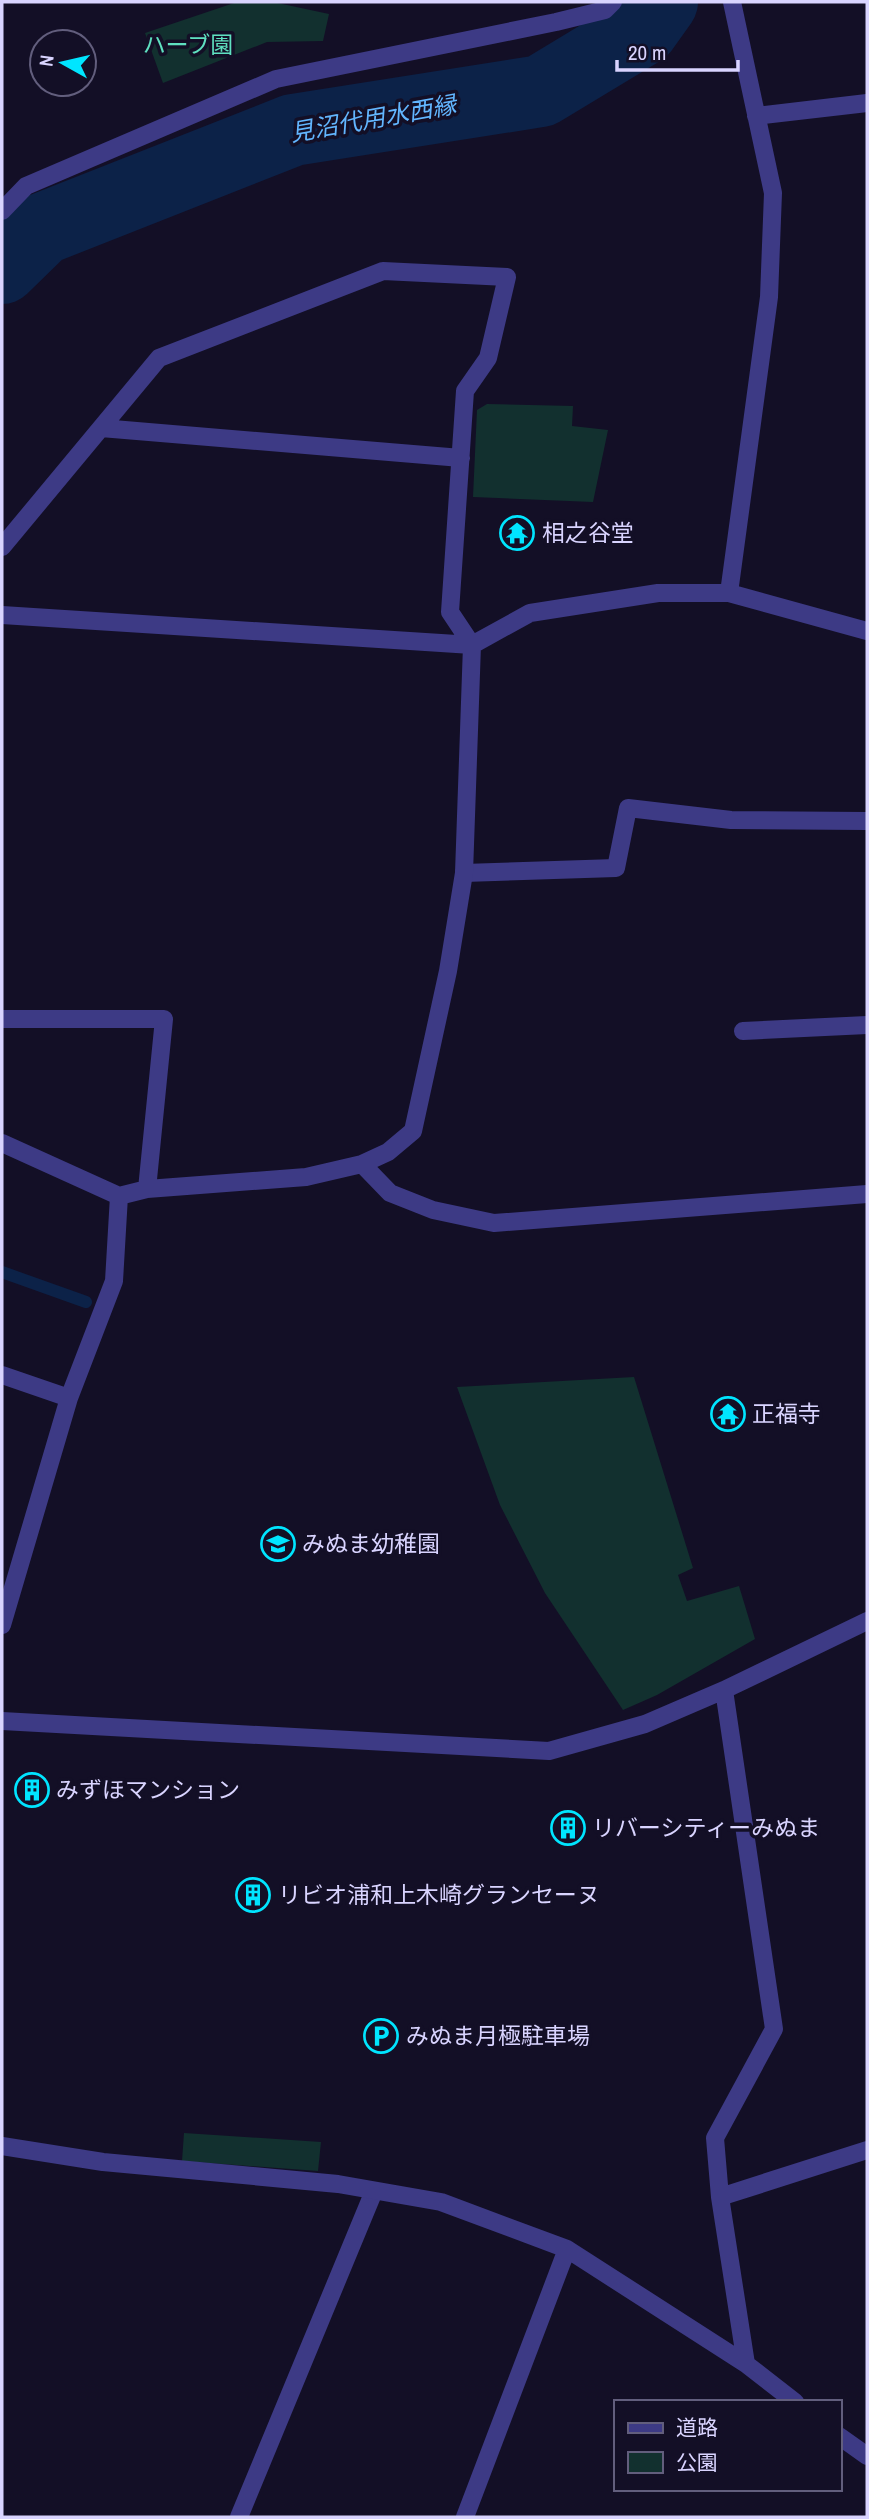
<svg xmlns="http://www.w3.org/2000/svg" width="869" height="2519" font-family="'Archivo Narrow','Noto Sans JP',sans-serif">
<rect width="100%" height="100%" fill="#130f26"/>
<!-- green -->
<path fill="#12302f" d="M237,2H273L329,14L323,41L267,42L163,83L145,33Z
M487,404L573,406L572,426L608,430L593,502L473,497L477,410Z
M634,1377L693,1568L678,1575L687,1601L739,1586L755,1639L657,1695L623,1710L545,1593L500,1505L457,1387Z
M184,2133L321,2142L318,2171L182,2161Z"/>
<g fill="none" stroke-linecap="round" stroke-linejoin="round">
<!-- stream -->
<path stroke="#0c2248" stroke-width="12" d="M2,1272L86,1302"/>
<!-- river -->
<path stroke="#0c2248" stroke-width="72" d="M2,268L42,229L293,130L541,91L642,30L662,2"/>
<!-- service -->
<path stroke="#3d3a85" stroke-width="18" d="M464,873L616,868L628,808L731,820L867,821
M743,1031L867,1025
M239,2517L374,2191"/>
<!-- minor -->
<path stroke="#3d3a85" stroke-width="18" d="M756,116L867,103
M2,211L26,186L276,79L556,22L605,10L613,2
M101,428L461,458
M2,547L159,358L383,271L507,277L488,358L465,391L450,612L472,645L2,615
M729,593L769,297L773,193L732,2
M2,1019H164L147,1189
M2,1143L119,1196L147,1189L306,1177L362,1164L388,1152L413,1131L448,971L464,873L472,645L530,613L658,593H729L867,631
M362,1164L390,1193L433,1210L494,1223L867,1194
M2,1375L69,1398
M2,1625L69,1398L114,1281L119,1196
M724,1690L774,2029L715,2138L720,2197L746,2364L795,2402
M2,1721L549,1751L645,1724L724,1690L867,1621
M2,2146L103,2162L338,2184L441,2202L567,2249L746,2364
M720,2197L867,2150
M839,2436L867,2456
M465,2517L567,2249"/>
</g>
<!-- icons -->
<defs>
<g id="temple-ring" transform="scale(1.75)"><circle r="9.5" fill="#130f26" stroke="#00e5ff" stroke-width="1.5"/><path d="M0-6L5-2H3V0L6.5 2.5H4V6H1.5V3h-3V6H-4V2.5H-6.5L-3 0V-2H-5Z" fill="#00e5ff"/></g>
<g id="school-ring" transform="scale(1.75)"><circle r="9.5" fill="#130f26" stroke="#00e5ff" stroke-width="1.5"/><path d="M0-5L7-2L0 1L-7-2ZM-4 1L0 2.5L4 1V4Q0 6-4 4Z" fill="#00e5ff"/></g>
<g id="building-ring" transform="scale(1.75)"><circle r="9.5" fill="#130f26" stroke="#00e5ff" stroke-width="1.5"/><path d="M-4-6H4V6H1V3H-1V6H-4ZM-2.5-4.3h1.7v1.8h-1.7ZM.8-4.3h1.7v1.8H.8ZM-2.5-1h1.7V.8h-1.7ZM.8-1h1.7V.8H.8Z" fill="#00e5ff"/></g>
<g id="parking-ring" transform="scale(1.75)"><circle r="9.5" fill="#130f26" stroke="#00e5ff" stroke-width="1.5"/><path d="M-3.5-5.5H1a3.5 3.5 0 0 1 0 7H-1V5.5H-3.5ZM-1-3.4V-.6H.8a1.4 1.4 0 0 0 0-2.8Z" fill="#00e5ff"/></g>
</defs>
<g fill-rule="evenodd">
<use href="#temple-ring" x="517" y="533"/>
<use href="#temple-ring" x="728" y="1414"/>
<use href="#school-ring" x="278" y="1544"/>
<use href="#building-ring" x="32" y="1790"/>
<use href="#building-ring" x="568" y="1828"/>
<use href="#building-ring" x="253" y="1895"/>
<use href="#parking-ring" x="381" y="2036"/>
</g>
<g text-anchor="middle" stroke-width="7" stroke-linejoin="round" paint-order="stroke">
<!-- park labels -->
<g font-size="23" fill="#5fe0c0" stroke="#130f26">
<text x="188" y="53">ハーブ園</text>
</g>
<!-- poi labels -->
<g font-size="23" fill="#d9d4ff" stroke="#130f26" text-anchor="start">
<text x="542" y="541">相之谷堂</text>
<text x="752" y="1422">正福寺</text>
<text x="302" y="1552">みぬま幼稚園</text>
<text x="56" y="1798">みずほマンション</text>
<text x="592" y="1836">リバーシティーみぬま</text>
<text x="278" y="1903">リビオ浦和上木崎グランセーヌ</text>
<text x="406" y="2044">みぬま月極駐車場</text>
</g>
<!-- water labels -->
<g font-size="24" font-style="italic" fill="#62b6ff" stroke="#130f26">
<text transform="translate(373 119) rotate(-10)" y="8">見沼代用水西縁</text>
</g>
</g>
<!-- border -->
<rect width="869" height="2519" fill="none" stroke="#d9d4ff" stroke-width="7"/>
<!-- legend -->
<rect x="614" y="2400" width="228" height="91" fill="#130f26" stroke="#625e7d" stroke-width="2"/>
<rect x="628" y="2423" width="35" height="10" fill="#3d3a85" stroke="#625e7d" stroke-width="2"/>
<text x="676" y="2435" font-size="21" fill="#d9d4ff">道路</text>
<rect x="628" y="2452" width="35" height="21" fill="#12302f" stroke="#625e7d" stroke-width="2"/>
<text x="676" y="2470" font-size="21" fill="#d9d4ff">公園</text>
<!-- north arrow -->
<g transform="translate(63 63) rotate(278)"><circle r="33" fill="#130f26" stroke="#625e7d" stroke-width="2"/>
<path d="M0-5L12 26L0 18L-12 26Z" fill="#00e5ff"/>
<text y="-10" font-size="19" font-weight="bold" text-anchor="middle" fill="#d9d4ff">N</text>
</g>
<!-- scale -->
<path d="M617 60v10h121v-10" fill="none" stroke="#d9d4ff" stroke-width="3.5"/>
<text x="628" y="60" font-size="21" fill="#d9d4ff" stroke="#130f26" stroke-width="5" paint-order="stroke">20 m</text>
</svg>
